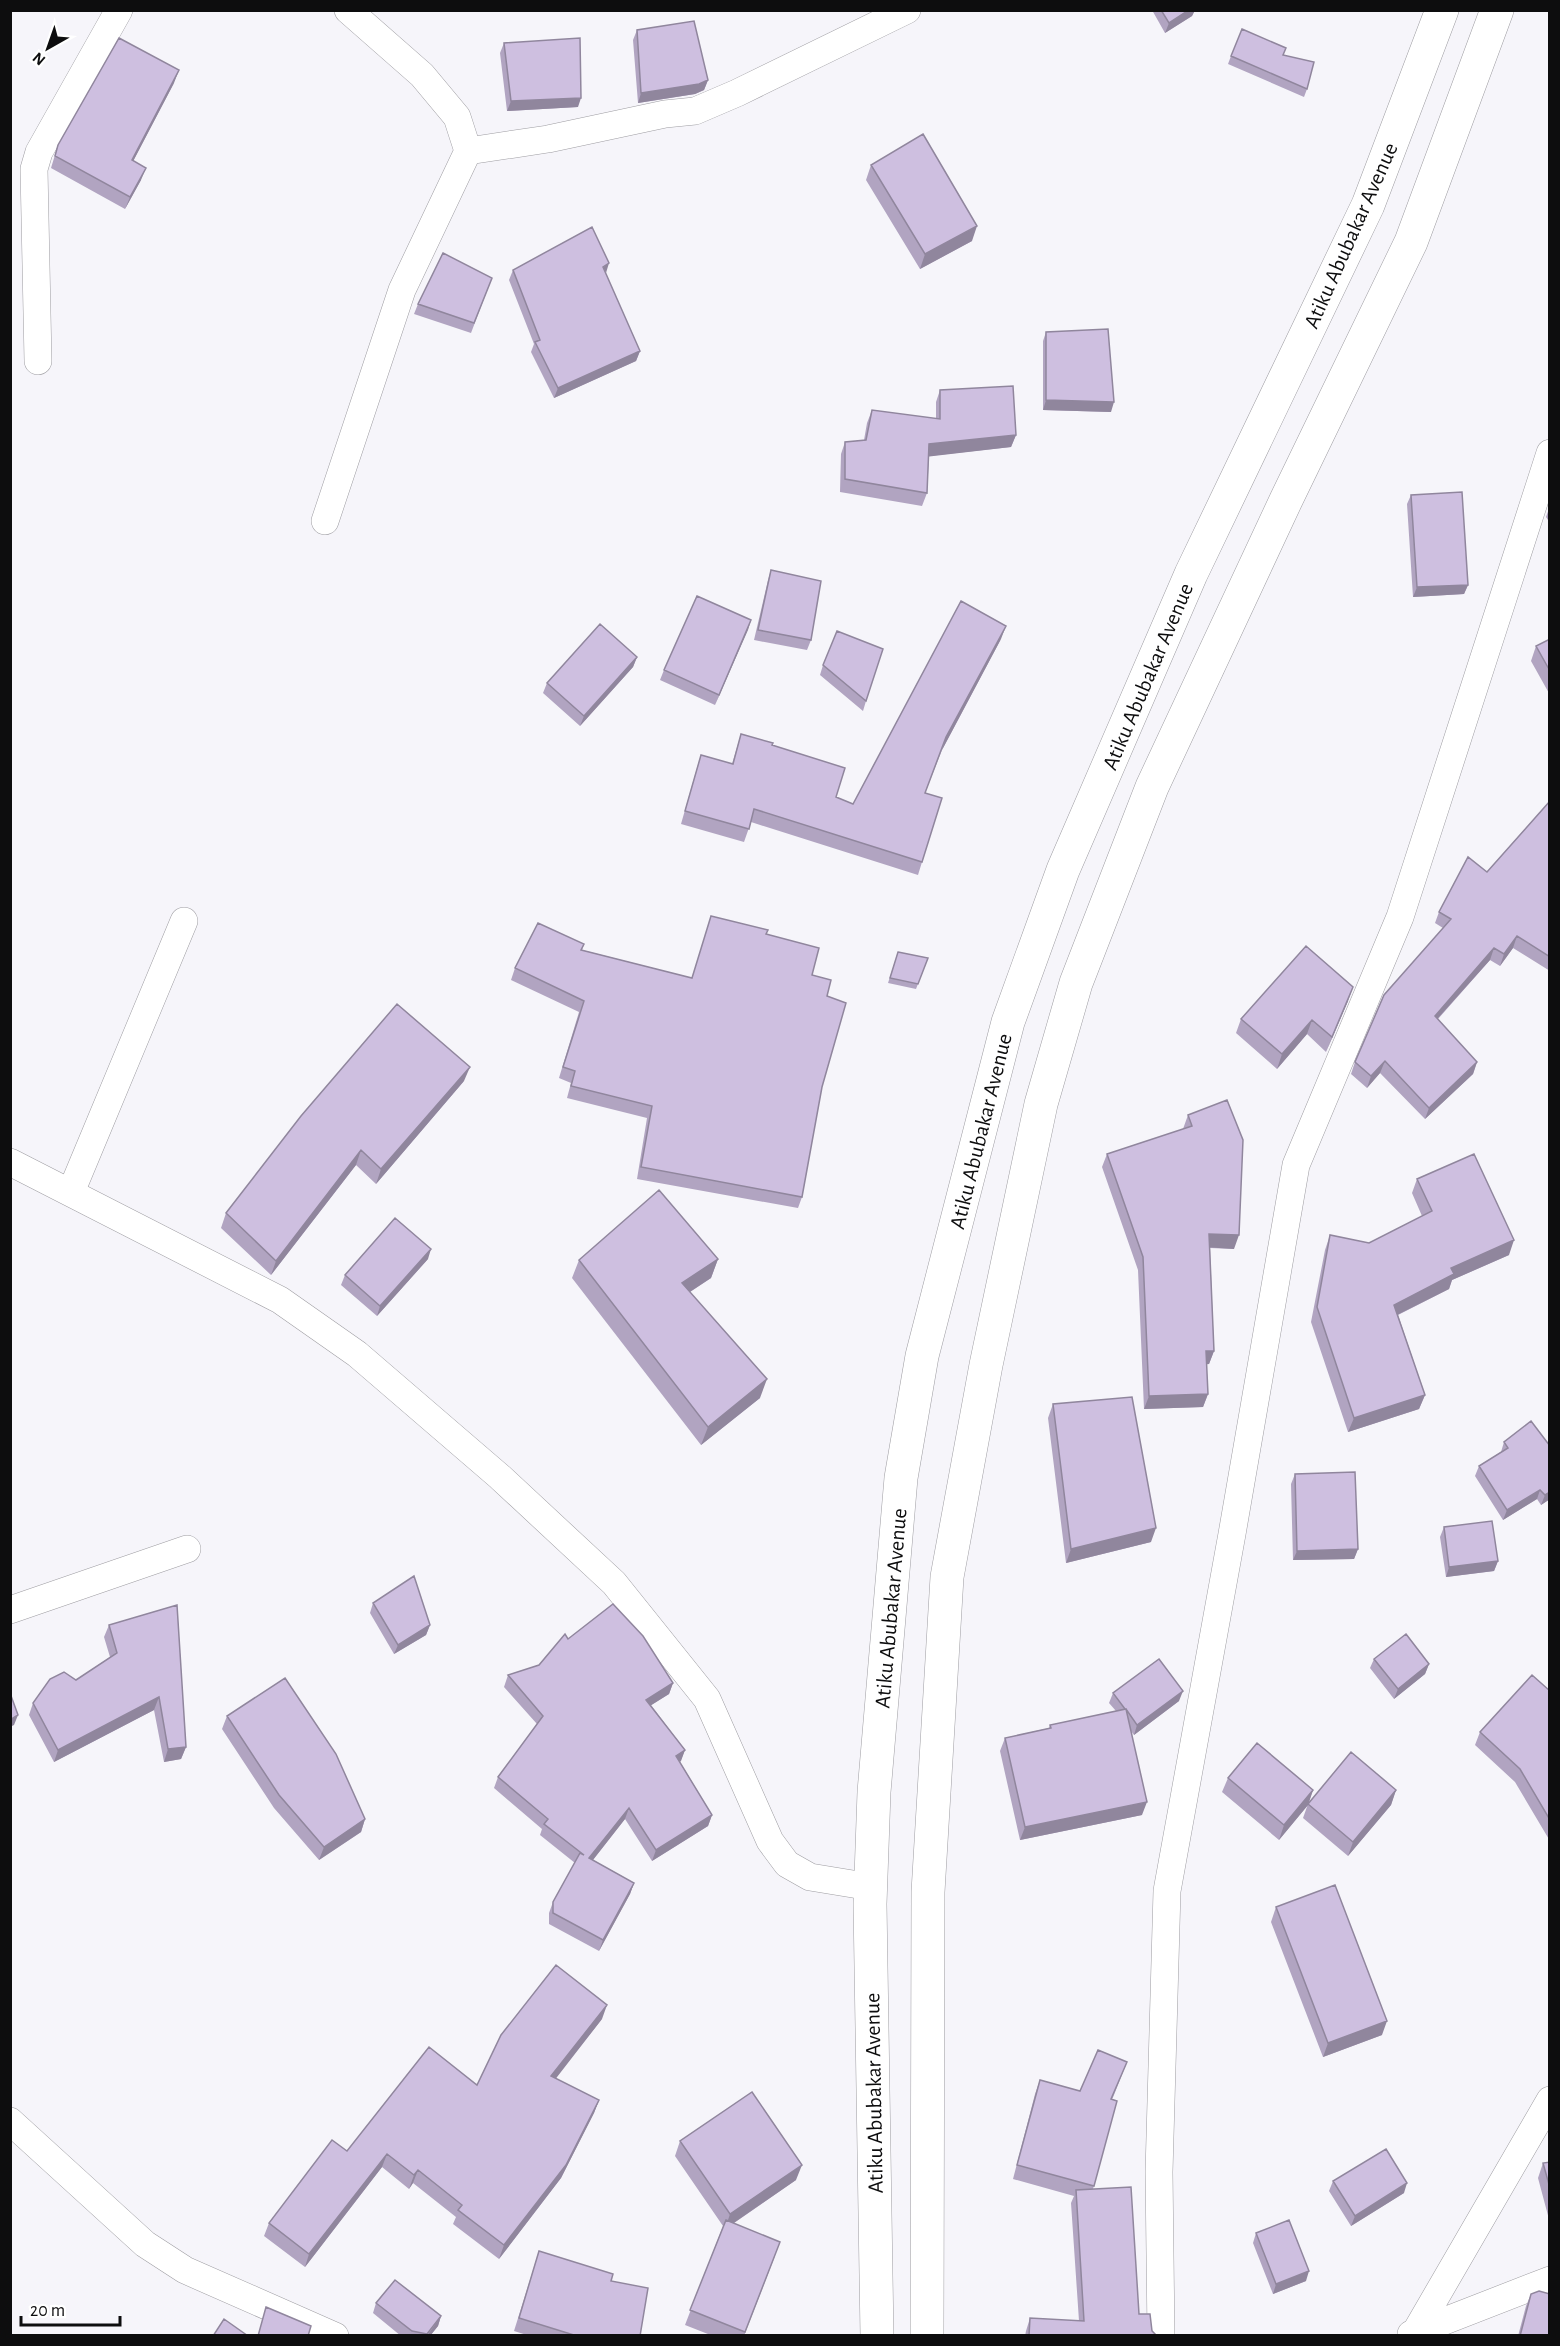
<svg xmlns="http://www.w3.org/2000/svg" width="1560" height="2346" font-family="'Alegreya Sans',sans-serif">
<rect width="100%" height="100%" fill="#f6f5fa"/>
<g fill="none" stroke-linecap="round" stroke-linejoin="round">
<!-- minor casing -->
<g stroke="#9e9da2" stroke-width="28">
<path id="minor" d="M468,151L548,139L665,114L695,111L737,93L907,10
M38,361L34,169L39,152L119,10
M325,521L402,290L468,151L457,117L422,75L348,10
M10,1162L280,1300L357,1354L500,1477L614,1583L707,1699L770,1841L787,1864L810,1877L871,1887
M71,1192L184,921
M10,1610L187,1549
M10,2121L145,2244L185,2270L335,2336
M1416,2331L1550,2100
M1411,2334L1550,2280
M1161,2336L1159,2172L1167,1891L1232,1534L1296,1165L1400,917L1550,453"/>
</g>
<!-- primary casing -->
<g stroke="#9e9da2" stroke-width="34">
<path id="primary" d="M877,2336L870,1904L874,1792L901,1478L922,1356L1008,1022L1063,870L1191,574L1368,205L1442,10
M927,2336L928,1892L947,1577L986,1365L1041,1104L1076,983L1152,787L1286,500L1411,242L1497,10"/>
</g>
<!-- minor -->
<use href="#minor" stroke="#fff" stroke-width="27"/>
<!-- primary -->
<use href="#primary" stroke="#fff" stroke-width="33"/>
</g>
<!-- wall -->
<path fill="#b1a4c1" d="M1152,10H1195L1192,16L1165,33Z
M637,30L708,80L704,90L695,94L638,103L633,40Z
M504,43L578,107L507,111L500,53Z
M1284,55L1307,89L1304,97L1228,64L1231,56Z
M174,83L133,161L141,180L125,209L51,168L58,145Z
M871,165L972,241L920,269L866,180Z
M513,270L605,273L640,351L636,361L554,398L531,352L534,344L509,280Z
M492,278L471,333L414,314L418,304Z
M1046,332L1111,412L1043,410V341Z
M940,390L1016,435L1011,447L929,456L927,493L922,506L840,492L841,454L845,442L864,440L867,423L872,410L936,419V402Z
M1411,495L1468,585L1464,594L1413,597L1407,504Z
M1550,506V523L1546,517Z
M771,570L811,640L807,650L754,640L768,580Z
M751,620L715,705L660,680L664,670Z
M1001,639L942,750L925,793L922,862L918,875L751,822L744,842L681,824L697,768L701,755L732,764L741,734L772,745L836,797L853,804Z
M1550,639V695L1531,661L1536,646Z
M637,657L633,667L580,726L543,693L547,683Z
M823,665L866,701L863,711L820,675Z
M1550,801V971L1513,948L1500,966L1490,960L1438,1019L1477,1062L1473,1074L1425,1119L1380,1073L1367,1088L1351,1074L1355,1062L1443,928L1435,923L1439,912L1487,872Z
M711,916L766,934L812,975L827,996L822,1087L802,1197L798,1208L637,1179L647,1118L567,1098L571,1083L559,1078L579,1012L511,980L515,968L584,944L582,950L692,978Z
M898,952L928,958L916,989L888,983Z
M1348,1001L1326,1052L1307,1034L1277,1069L1236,1033L1241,1019Z
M464,1081L376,1184L356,1165L271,1275L221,1228L226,1213Z
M1188,1115L1234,1249L1210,1248L1214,1351L1209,1364H1206L1208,1394L1203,1407L1144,1409L1138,1270L1102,1167L1107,1154L1183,1129Z
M1417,1179L1509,1255L1452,1280L1449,1289L1398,1315L1425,1395L1419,1409L1348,1432L1311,1322L1325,1250L1330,1235L1369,1243L1422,1216L1412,1193Z
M428,1259L377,1316L341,1285L345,1275Z
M718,1259L711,1278L690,1292L760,1398L701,1445L572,1278L579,1260Z
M1053,1404L1151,1542L1066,1563L1048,1418Z
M1504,1442L1550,1446V1499L1541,1505L1537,1499L1503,1520L1475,1476L1479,1466L1501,1452Z
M1295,1474L1358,1549L1354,1559L1293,1560L1291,1484Z
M1444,1527L1498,1561L1494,1571L1446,1577L1440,1537Z
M373,1603L430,1625L426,1635L394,1654L370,1613Z
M177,1605L186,1747L181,1759L164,1762L154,1710L54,1762L29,1715L33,1703L76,1680L110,1657L104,1637L109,1625Z
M568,1639L673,1683L669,1694L651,1705L685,1750L680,1762L712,1815L708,1826L652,1861L625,1819L593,1860L634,1883L630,1894L599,1951L549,1924V1913L553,1902L575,1863L540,1835L542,1829L494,1788L498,1777L537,1724L504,1687L508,1675L539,1665Z
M1374,1659L1429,1664L1425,1674L1394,1699L1370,1668Z
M1550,1691V1841L1515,1782L1475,1745L1480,1732Z
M1113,1693L1179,1701L1134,1735L1131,1731L1142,1815L1020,1840L1000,1751L1005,1738L1049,1728L1050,1725L1116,1711L1109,1703Z
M227,1716L365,1819L361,1832L319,1860L274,1808L222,1729Z
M1228,1778L1313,1790L1308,1805L1279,1840L1222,1792Z
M1396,1790L1391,1805L1348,1856L1303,1818L1308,1804Z
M1276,1907L1382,2035L1323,2057L1271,1922Z
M602,2019L555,2078L599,2100L594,2113L561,2178L499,2259L453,2224L456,2217L413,2183L409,2189L382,2167L305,2267L264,2236L269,2223L347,2151Z
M1127,2062L1112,2100L1117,2101L1093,2189L1139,2314L1157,2336H1025L1026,2331L1030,2318L1079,2321L1071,2203L1074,2196L1013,2179L1035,2094L1040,2080L1080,2091Z
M680,2141L796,2180L734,2223L775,2256L744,2336H713L685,2325L723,2226L675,2156Z
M1550,2162V2223L1538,2178L1543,2163Z
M1333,2181L1404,2193L1351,2226L1329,2191Z
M1256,2233L1306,2281L1273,2294L1253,2243Z
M539,2251L611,2281L640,2336H530L514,2331Z
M1531,2294L1550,2336H1518L1526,2306Z
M376,2303L441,2316L438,2326L430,2336H401L373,2313Z"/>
<!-- shaded-wall -->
<path fill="#90869d" d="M1189,10H1195L1192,16L1165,33L1169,23Z
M179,70L174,83L127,173L132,160Z
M708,80L704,90L695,94L638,103L641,93Z
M581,98L578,107L507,111L511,101Z
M146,168L141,180L125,209L130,197Z
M977,226L972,241L920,269L925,254Z
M609,263L606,273L603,267Z
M640,351L636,361L554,398L558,388Z
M1046,400L1114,402L1111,412L1043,410Z
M1016,435L1011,447L925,457L929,444Z
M1468,585L1464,594L1413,597L1417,587Z
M751,620L748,630L715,705L719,695Z
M1006,626L1001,639L942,750L946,737Z
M637,657L633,667L580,726L584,716Z
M1517,936L1513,948L1500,966L1504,954Z
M1494,948L1490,960L1430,1027L1435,1016Z
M1353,987L1348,1001L1326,1052L1332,1037Z
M1312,1020L1307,1034L1277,1069L1282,1054Z
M1385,1061L1380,1073L1367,1088L1371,1076Z
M1477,1062L1473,1074L1425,1119L1429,1108Z
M470,1067L464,1081L376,1184L381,1169Z
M361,1150L356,1165L271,1275L276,1261Z
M1209,1234L1239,1235L1234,1249L1204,1247Z
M1514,1240L1509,1255L1452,1280L1449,1289L1389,1319L1394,1305L1451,1268Z
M431,1249L428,1259L377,1316L380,1306Z
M718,1259L711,1278L676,1301L682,1283Z
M1206,1351H1214L1209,1364L1201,1365Z
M767,1379L760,1398L701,1445L708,1427Z
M1208,1394L1203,1407L1144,1409L1149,1396Z
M1425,1395L1419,1409L1348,1432L1354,1418Z
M1540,1490L1537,1499L1503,1520L1507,1510Z
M1550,1492V1499L1541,1505L1545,1495Z
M1156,1528L1151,1542L1066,1563L1071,1549Z
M1358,1549L1354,1559L1293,1560L1297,1551Z
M1498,1561L1494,1571L1446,1577L1449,1567Z
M430,1625L426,1635L394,1654L398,1645Z
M1429,1664L1425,1674L1394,1699L1398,1689Z
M673,1683L669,1694L642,1711L646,1700Z
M1183,1691L1179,1701L1134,1735L1137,1725Z
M159,1697L154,1710L54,1762L58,1750Z
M18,1715L14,1725L10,1727V1720Z
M186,1747L181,1759L164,1762L168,1749Z
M685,1750L681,1761L672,1767L676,1756Z
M1313,1790L1308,1805L1279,1840L1284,1825Z
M1396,1790L1391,1805L1348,1856L1353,1842Z
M1147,1802L1142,1815L1020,1840L1025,1827Z
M629,1808L625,1819L585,1870L589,1858Z
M712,1815L708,1826L652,1861L656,1850Z
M365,1819L361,1832L319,1860L324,1847Z
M634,1883L630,1894L599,1951L603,1940Z
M607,2005L602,2019L547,2090L551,2076Z
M1387,2021L1382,2035L1323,2057L1328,2043Z
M599,2100L594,2113L561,2178L499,2259L504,2245Z
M387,2154L382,2167L305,2267L309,2254Z
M802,2165L796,2180L725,2229L730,2214Z
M418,2170L413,2183L409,2189L414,2175Z
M1407,2183L1404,2193L1351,2226L1355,2216Z
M1309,2271L1306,2281L1273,2294L1276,2284Z
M441,2316L438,2326L430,2336H427Z"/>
<!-- building -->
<path fill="#cebfe0" stroke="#90869d" stroke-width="1.5" d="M1161,10H1189L1169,23Z
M694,21L708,80L699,84L641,93L637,30Z
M1242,29L1286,48L1283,55L1314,62L1307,89L1231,56Z
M119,38L179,70L132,160L146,168L130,197L55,156L58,145Z
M580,38L581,98L511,101L504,43Z
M923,134L977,226L925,254L871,165Z
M592,227L609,263L603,267L640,351L558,388L535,342L540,340L513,270Z
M443,253L492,278L474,323L418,304Z
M1108,329L1114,402L1046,400V332Z
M1013,386L1016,435L929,444L927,493L845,479V442L866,440L872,410L940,419V390Z
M1462,492L1468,585L1417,587L1411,495Z
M771,570L821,581L811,640L758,630Z
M697,596L751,620L719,695L664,670Z
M961,601L1006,626L946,737L925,793L942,798L922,862L754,809L749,829L685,811L701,755L733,764L741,734L773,743L772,745L845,768L836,797L853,804Z
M600,624L637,657L584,716L547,683Z
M837,631L883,649L866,701L823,665Z
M1550,639V671L1536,646Z
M1550,801V957L1517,936L1504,954L1494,948L1435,1016L1477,1062L1429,1108L1385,1061L1371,1076L1355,1062L1384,995L1451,919L1439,912L1468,857L1487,872Z
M711,916L768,930L766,934L819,948L812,975L831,980L827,996L846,1003L822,1087L802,1197L641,1167L652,1106L571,1086L575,1071L563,1067L584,1001L515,968L538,923L584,944L581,950L692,978Z
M1306,946L1353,987L1332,1037L1312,1020L1282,1054L1241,1019Z
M898,952L928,958L918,984L890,978Z
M397,1004L470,1067L381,1169L361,1150L276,1261L226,1213L301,1116Z
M1227,1100L1243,1140L1239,1235L1209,1234L1214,1351H1206L1208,1394L1149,1396L1143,1257L1107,1154L1192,1126L1188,1115Z
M1474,1154L1514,1240L1451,1268L1454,1274L1394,1305L1425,1395L1354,1418L1317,1307L1330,1235L1369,1243L1432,1211L1417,1179Z
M659,1190L718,1259L682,1283L767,1379L708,1427L579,1260Z
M395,1218L431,1249L380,1306L345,1275Z
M1132,1397L1156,1528L1071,1549L1053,1404Z
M1531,1421L1550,1446V1492L1545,1495L1540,1490L1507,1510L1479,1466L1508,1448L1504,1442Z
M1355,1472L1358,1549L1297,1551L1295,1474Z
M1492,1521L1498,1561L1449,1567L1444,1527Z
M414,1576L430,1625L398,1645L373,1603Z
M613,1604L643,1636L673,1683L646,1700L685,1750L676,1756L712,1815L656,1850L629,1808L589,1858L634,1883L603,1940L553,1913V1902L580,1853L584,1855L544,1824L548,1819L498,1777L543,1716L508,1675L539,1665L565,1634L568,1639Z
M177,1605L186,1747L168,1749L159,1697L58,1750L33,1703L50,1679L64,1672L76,1680L117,1653L109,1625Z
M1406,1634L1429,1664L1398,1689L1374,1659Z
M1159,1659L1183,1691L1137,1725L1126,1709H1125L1113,1693Z
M1532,1675L1550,1691V1820L1520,1769L1480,1732Z
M285,1678L336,1754L365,1819L324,1847L279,1795L227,1716Z
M10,1693L18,1715L10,1720Z
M1126,1709L1147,1802L1025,1827L1005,1738L1051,1728L1050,1725Z
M1257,1743L1313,1790L1284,1825L1228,1778Z
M1351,1752L1396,1790L1353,1842L1308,1804Z
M1335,1885L1387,2021L1328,2043L1276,1907Z
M556,1965L607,2005L551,2076L599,2100L566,2165L504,2245L458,2210L462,2205L418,2170L414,2175L387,2154L309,2254L269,2223L332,2140L347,2151L429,2047L477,2085L501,2035Z
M1098,2050L1127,2062L1111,2099L1117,2101L1094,2186L1017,2165L1040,2080L1080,2091Z
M752,2092L802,2165L730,2214L680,2141Z
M1386,2149L1407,2183L1355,2216L1333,2181Z
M1550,2162V2188L1543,2163Z
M1131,2187L1139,2314H1150L1152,2331L1157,2336H1029L1030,2318L1084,2321L1076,2190Z
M726,2220L780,2242L745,2332L690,2310Z
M1289,2220L1309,2271L1276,2284L1256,2233Z
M539,2251L613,2274L611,2281L648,2288L640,2336H577L519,2318Z
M395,2280L441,2316L427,2334L412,2331L376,2303Z
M1539,2291L1550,2294V2336H1520L1531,2294Z
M266,2307L311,2326L308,2336H258Z
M224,2319L248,2336H213Z"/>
<g text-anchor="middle" stroke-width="5" stroke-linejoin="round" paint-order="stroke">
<!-- street labels -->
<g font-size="22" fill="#0d0d0e" stroke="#fff">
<text transform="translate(1350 235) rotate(-66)" y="8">Atiku Abubakar Avenue</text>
<text transform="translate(1147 676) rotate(-67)" y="8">Atiku Abubakar Avenue</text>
<text transform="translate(980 1131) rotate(-76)" y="8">Atiku Abubakar Avenue</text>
<text transform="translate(890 1608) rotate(-85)" y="8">Atiku Abubakar Avenue</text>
<text transform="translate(873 2093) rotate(-91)" y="8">Atiku Abubakar Avenue</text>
</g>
</g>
<!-- border -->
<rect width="1560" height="2346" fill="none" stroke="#0d0d0e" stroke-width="24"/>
<!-- north arrow -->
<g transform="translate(48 48) rotate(220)" stroke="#ffffff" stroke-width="4.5" paint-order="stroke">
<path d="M0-4.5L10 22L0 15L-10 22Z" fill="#0d0d0e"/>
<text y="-9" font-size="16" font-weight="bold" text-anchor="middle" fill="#0d0d0e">N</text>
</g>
<!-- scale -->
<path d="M21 2316v9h99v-9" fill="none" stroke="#0d0d0e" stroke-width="3"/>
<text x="30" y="2316" font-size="18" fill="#0d0d0e" stroke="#ffffff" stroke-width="4.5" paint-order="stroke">20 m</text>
</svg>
